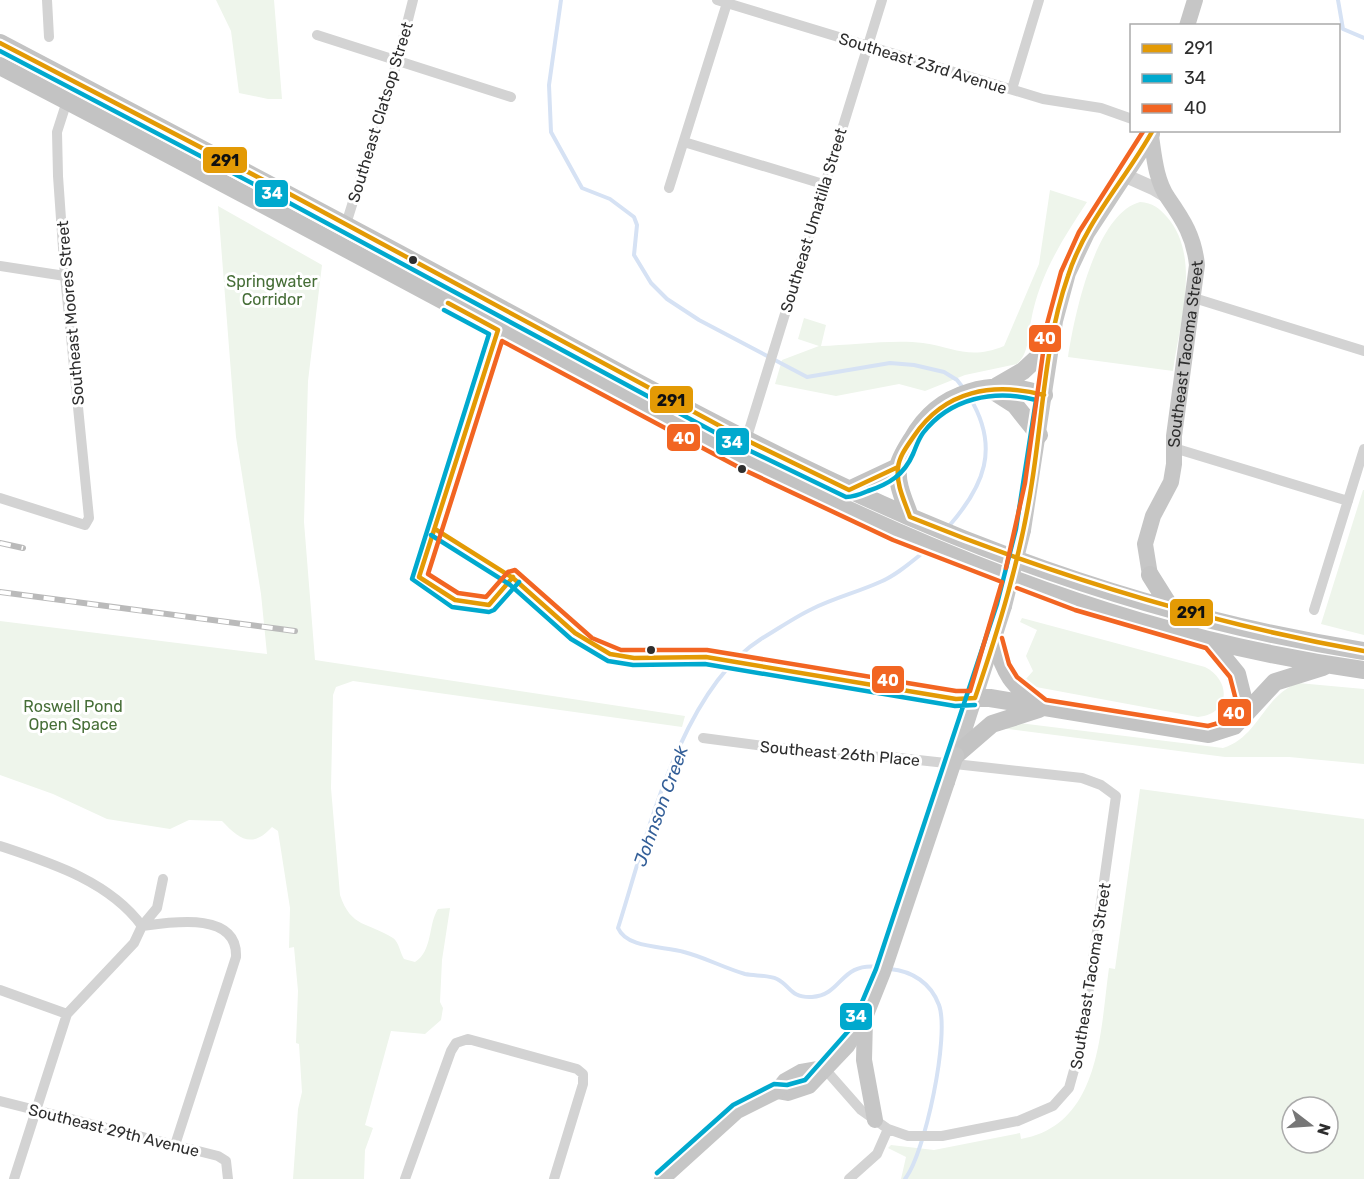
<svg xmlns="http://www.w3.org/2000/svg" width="1364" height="1179" font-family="Rubik,sans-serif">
<rect width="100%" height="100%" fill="#fff"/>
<!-- green -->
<path fill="#eef5eb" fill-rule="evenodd" d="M216,0H274L282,99H268L239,93L231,31Z
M1050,190L1087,202C1062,240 1039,276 1031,321C1028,336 1029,353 1017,364L965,375L925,391L899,384L836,396L775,384L782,360L819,346L798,339L804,318L826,325L821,346C850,345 896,339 923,343C956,348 970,360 1004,346L1039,264Z
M1140,202C1153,203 1159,208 1167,217C1202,257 1179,324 1173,371L1068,357C1074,317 1095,214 1140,202Z
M218,206L322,265L308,381L304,522L315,660L685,716L682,727L353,681L336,687L333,695L331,788L340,895C351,928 368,922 393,938C399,942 400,953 404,959L415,962C433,951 428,924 438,909L450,908L442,960L440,1002L443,1008L441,1020L425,1034L391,1031L365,1125L373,1128L365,1150L364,1179H293L298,1109L302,1092L299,1044L296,1043L298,991L294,947L289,948L290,908L278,831L272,827C252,849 239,839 222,821L189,820L170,829L107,819L53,794L0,775V621L267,654L261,594L236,437Z
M1363,490H1364V635L1321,624Z
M1022,618L1205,667C1232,681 1230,714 1198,717L1036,687L1025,680L1033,671L1026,656L1037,630L1020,622Z
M1298,683L1364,689V764L1289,757H1225L1000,728L1019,723L1223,748C1259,737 1263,696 1298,683Z
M1140,789L1364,819V1179H901L906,1157L888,1148L891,1145L934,1150L1020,1133L1021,1139C1101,1125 1100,1031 1109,968L1115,969ZM1292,1107H1328V1143H1292Z"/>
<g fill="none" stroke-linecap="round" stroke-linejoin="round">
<!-- stream -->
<path stroke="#d6e2f4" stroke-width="4" d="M561,0L549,85L551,132L582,188L610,199L634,217L637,225L634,255L651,283L667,299L699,320L807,377L890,363L914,365L944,372L957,380L964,389
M1338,0L1343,29L1364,38
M949,526C984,486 1000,448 970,398
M879,967C839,962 843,995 812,997C790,998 791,986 777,979C768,975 755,976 745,974C724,968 704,957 684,952C665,946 627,949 618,928C646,840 680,690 761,639C778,629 795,617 812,609C834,598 858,592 880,582C897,575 911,562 925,551
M890,969C912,971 931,983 939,1005C950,1035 925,1154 905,1179"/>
<!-- minor -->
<path stroke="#d3d3d3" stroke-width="10" d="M47,0L49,37
M717,0L1043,99L1101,108L1132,119
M317,35L511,97
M1012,89L1039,0
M684,142L823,184
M669,188L727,3
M346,224L398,59L413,0
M0,266L65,276
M1194,298L1364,351
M746,440L882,0
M1174,448L1348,501
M0,498L85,525L89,518L65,276L58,176L57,132L67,101
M1314,610L1364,449
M703,738L840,756L891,757L1082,778L1101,785L1116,796L1081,1045L1069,1088L1053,1106L1018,1121L942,1136H908L888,1129L861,1110L824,1068
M0,846C51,863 109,881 142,926
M142,926C172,922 238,911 236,957L175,1145
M0,990L67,1014
M0,1101L218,1156L226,1161L228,1179
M14,1179L67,1014L134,943L142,926L157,908L163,879
M405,1179L451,1051L456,1043L468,1039L577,1069L583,1074V1084L554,1179
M849,1179L877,1154L888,1129"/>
<!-- tertiary -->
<path stroke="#d3d3d3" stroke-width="14" d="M1126,176L1153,188L1168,197"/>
<!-- primary -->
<g stroke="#c6c6c6" stroke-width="16">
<path d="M1187,26L1195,0"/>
<path d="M1023,530L1055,321L1068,273L1087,233L1152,134"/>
<path id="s1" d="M1150,575L1145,544L1153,516L1171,482L1174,464V436L1197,265C1194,237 1184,221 1168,198C1156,181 1154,156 1151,136"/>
<path d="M956,755L1004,606"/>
<path d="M865,1018L864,1060L875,1120"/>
<path d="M777,1091L788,1093L809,1086L847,1046L865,1017L883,972L947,782"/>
<path d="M662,1179L737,1111L777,1091L785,1081L801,1072L824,1068"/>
</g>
<!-- trunk -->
<path stroke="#c3c3c3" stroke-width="18" d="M0,43C167,131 334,218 500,308C615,370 729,434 848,489C1012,566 1185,623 1364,651
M0,66C176,157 351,251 526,345C797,491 1054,627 1364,670
M997,386L1023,371L1051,345
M990,389L1015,405L1039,435
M849,490L898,467
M910,517C905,502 896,484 898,468C899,459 907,447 912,439C939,390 994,378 1044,395
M1150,575L1172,610
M995,640C1005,674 1011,684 1040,705
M1210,641L1237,674L1246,710
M975,698H990L1209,734L1234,726L1275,682L1323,667
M956,755L992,724L1039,709"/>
<!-- rail casing -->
<g stroke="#bababa" stroke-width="6">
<path id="rail" d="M0,543L23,548
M0,592L295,631"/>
</g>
<!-- rail -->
<use href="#rail" stroke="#fff" stroke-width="4" stroke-dasharray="11" stroke-linecap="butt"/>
<!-- primary-bridge -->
<path stroke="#c6c6c6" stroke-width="16" d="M1004,606L1023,530
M947,782L956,755"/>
<!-- bus-1 casing -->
<g stroke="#fff" stroke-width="9">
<path id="bus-1" d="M0,43L273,185L746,440L849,490L898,467
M448,303L498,330L419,577L455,600L489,605L513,577
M1044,395C993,382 945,390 914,436C908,445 899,456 898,468C896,485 905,502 910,517C1058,577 1207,623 1364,651
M435,529L513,578L575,633L610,654L634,658L706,657L956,699L975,698
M975,698C999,628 1021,556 1032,482C1043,413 1045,342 1068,276C1085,222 1126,179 1153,130"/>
</g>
<!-- bus-2 casing -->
<g stroke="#fff" stroke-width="9">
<path id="bus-2" d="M0,51L269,192L742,447L846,497C854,497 861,494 868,491C889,484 904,475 913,454C916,447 918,440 923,433C950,398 994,389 1036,400L1016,529L997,604L876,969L851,1028L805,1080L787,1085L774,1084L733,1105L657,1173
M444,310L489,334L412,579L452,607L489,612L494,610L519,582
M431,535L509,584L571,639L608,661L633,665L705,664L955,706L975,705"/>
</g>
<!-- bus-3 casing -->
<g stroke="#fff" stroke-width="9">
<path id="bus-3" d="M502,341L742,469L893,540L1002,582L970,691H956L707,650H621L592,638L515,570L508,572L486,597L458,593L428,574Z
M1006,568L1025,483L1047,324L1061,272L1079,232L1144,130
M1002,638L1009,664L1017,677L1046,700L1208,726L1229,720L1238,708L1230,677L1206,648L1075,610L1017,588"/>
</g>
<!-- bus-1 -->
<use href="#bus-1" stroke="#e39a05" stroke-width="4.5"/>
<!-- bus-2 -->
<use href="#bus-2" stroke="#00a9ce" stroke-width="4.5"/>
<!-- bus-3 -->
<use href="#bus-3" stroke="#f26522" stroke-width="4.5"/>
</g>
<!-- markers -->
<g fill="#2e2e2e" stroke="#fff" stroke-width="2">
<circle cx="413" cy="260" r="5"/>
<circle cx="742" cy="469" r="5"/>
<circle cx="651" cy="650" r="5"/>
</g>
<g text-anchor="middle" stroke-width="6" stroke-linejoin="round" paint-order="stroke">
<!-- street labels -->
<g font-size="16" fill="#2e2e2e" stroke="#fff">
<text transform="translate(923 63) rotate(17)" y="6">Southeast 23rd Avenue</text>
<text transform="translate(380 112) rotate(-73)" y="6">Southeast Clatsop Street</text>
<text transform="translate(813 220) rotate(-73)" y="6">Southeast Umatilla Street</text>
<text transform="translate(70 313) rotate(-95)" y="6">Southeast Moores Street</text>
<text dy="6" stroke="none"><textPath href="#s1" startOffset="228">Southeast Tacoma Street</textPath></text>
<text transform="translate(840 753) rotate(5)" y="6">Southeast 26th Place</text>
<text transform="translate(1090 976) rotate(-81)" y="6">Southeast Tacoma Street</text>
<text transform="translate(114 1130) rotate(14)" y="6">Southeast 29th Avenue</text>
</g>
<!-- park labels -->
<g font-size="16" fill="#466e37" stroke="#fff">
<text x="272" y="287">Springwater<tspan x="272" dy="18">Corridor</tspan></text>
<text x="73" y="712">Roswell Pond<tspan x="73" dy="18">Open Space</tspan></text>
</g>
<!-- water labels -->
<g font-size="18" font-style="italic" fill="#345f98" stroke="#fff">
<text transform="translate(661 806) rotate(-70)" y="6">Johnson Creek</text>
</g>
</g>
<g stroke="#fff" stroke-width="2">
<rect x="202" y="146" width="46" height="28" rx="6" fill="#e39a05"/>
<rect x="254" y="179" width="35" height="29" rx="6" fill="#00a9ce"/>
<rect x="1028" y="324" width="34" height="29" rx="6" fill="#f26522"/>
<rect x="649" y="385" width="45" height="29" rx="6" fill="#e39a05"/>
<rect x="666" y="423" width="35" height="29" rx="6" fill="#f26522"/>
<rect x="715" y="427" width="35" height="29" rx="6" fill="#00a9ce"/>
<rect x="1169" y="598" width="45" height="29" rx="6" fill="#e39a05"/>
<rect x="871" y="665" width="34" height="29" rx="6" fill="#f26522"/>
<rect x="1217" y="698" width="35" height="29" rx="6" fill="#f26522"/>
<rect x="839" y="1002" width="34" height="29" rx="6" fill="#00a9ce"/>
</g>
<g font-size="16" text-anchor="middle" font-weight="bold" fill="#fff">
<text x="272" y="199">34</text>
<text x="1045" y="344">40</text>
<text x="684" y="444">40</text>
<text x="732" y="448">34</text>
<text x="888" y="686">40</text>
<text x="1234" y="719">40</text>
<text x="856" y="1022">34</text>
</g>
<g font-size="16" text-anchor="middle" font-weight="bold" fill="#111">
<text x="225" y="166">291</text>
<text x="671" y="406">291</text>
<text x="1191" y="618">291</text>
</g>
<!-- legend -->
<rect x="1130" y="24" width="210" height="108" fill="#ffffff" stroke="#ababab" stroke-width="1.5"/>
<rect x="1142" y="44" width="30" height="9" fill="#e39a05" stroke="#ababab" stroke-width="1.5"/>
<text x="1184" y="54" font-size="18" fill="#2e2e2e">291</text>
<rect x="1142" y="74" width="30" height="9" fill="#00a9ce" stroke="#ababab" stroke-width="1.5"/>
<text x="1184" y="84" font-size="18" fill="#2e2e2e">34</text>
<rect x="1142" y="104" width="30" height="9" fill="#f26522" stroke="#ababab" stroke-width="1.5"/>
<text x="1184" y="114" font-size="18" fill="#2e2e2e">40</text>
<!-- north arrow -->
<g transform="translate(1310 1125) rotate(107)"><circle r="28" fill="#ffffff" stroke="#ababab" stroke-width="1.5"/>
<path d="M0-4.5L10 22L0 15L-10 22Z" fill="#777777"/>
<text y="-9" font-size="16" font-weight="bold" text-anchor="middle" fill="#2e2e2e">N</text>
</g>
</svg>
